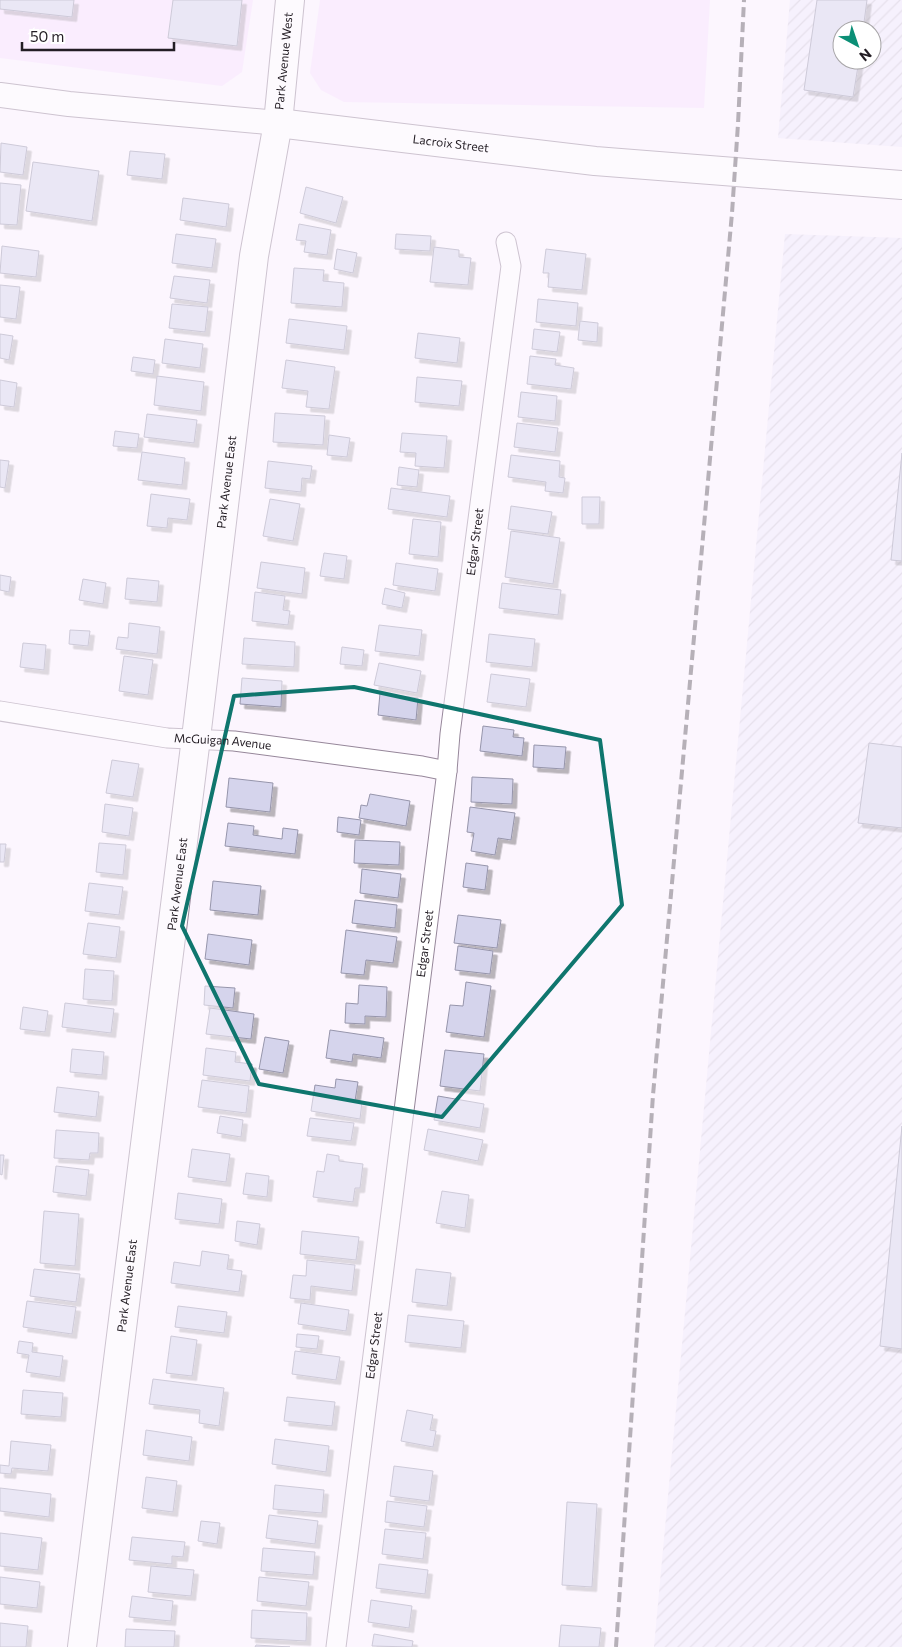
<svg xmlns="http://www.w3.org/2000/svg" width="902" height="1647" font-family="Commissioner,sans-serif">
<defs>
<pattern id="industrial-furrows" width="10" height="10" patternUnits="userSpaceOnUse" patternTransform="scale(1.25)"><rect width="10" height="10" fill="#f0eafc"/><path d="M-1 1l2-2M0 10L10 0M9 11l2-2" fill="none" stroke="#cec8d8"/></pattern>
<filter id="shadow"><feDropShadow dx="4.5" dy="4.5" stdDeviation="0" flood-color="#0004"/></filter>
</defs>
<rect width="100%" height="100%" fill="#fcf5fe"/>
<!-- built -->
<path fill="#f8e3fe" d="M0,0H253L242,72L222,86L0,58Z
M320,0H710L704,108L344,102L321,90L310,73Z"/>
<!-- industrial -->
<path fill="url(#industrial-furrows)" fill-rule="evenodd" d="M790,0H902V147L778,138ZM842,30H872V60H842Z
M785,234L902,238V1647H654Z"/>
<!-- building -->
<path fill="#d5d4ec" stroke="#9695ab" filter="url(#shadow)" d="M0,0H74L72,17L0,9Z
M173,0H242L237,46L168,38Z
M817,0H867L863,30H842V60H859L853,97L804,90Z
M1,143L27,147L23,175L0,172Z
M130,151L165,154L162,179L127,175Z
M33,162L99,171L92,221L26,211Z
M0,183L21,185L17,225L0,224Z
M306,187L343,197L336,223L300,213Z
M183,198L229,204L226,227L180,220Z
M299,224L331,230L327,255L304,252L306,241L296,240Z
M176,234L216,239L212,268L172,263Z
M396,234L431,236L430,251L395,249Z
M2,246L39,251L36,277L0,273Z
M434,247L459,250V257L471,258L468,285L430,282Z
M337,249L357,253L353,273L334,269Z
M546,249L586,254L582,290L548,287L549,273H543Z
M294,268L324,270L323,281L344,283L342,307L291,303Z
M174,276L210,280L207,303L170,298Z
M0,285L20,287L16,319L0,317Z
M538,299L578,303L576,326L536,322Z
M172,304L208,307L205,332L169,328Z
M289,319L347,326L344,350L286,343Z
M580,321L598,323L597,342L578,340Z
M534,329L560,332L557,352L532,349Z
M418,333L460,338L457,363L415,358Z
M0,334L13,336L9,360L0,358Z
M165,339L203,344L200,368L162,363Z
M530,356L556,359L555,365L574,368L571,389L527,384Z
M133,357L155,360L153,374L131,371Z
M286,360L335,367L329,409L306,407L308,391L282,388Z
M157,376L204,382L201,411L154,405Z
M417,377L462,381L459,406L415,402Z
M0,380L17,383L14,407L0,405Z
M521,392L557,396L555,421L518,417Z
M275,413L325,416L323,445L273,442Z
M147,414L197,420L194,443L144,437Z
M517,423L558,428L555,452L514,447Z
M115,431L139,434L137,448L113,446Z
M402,433L447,436L444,468L415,466L416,453L400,452Z
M329,435L350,438L347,457L327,455Z
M142,452L185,458L182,485L138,480Z
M902,453V561L891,560Z
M511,455L560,461L559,477L565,478L563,493L545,491L546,482L508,477Z
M0,460L9,461L5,488L0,487Z
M268,461L312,466L310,479L302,478L301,492L265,488Z
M399,467L419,470L417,487L397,485Z
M391,488L450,496L447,517L388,509Z
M151,494L190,499L187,520L168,518L167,528L147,526Z
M582,497H600L599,524H582Z
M270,499L300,504L293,541L263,536Z
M511,506L552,512L548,534L508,529Z
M413,519L441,522L438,557L409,554Z
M511,531L560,538L553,584L505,577Z
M324,553L347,556L344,579L320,576Z
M261,562L305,568L302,594L257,588Z
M396,563L438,569L435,591L393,585Z
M0,575L11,577L9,592L0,590Z
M127,578L159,581L157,602L125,599Z
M83,579L106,583L103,604L79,600Z
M502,583L561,590L558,615L499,608Z
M385,588L405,593L402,608L382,604Z
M255,592L285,596L283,610L290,611L288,625L252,621Z
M129,623L160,627L157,654L116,649L118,637L128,638Z
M379,625L422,630L419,656L375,651Z
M70,630L90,631L88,646L69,644Z
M489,634L535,639L532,667L486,662Z
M244,638L295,642L294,667L242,664Z
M23,643L46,645L44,670L20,667Z
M342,647L364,650L362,666L340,664Z
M124,656L153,660L148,695L119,691Z
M379,663L421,671L417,693L374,685Z
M491,674L530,679L526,707L487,702Z
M242,678L282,681L281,707L240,704Z
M380,693L418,698L416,720L378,715Z
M483,726L514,730L513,737L524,738L522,756L480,751Z
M869,743L902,747V828L858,823Z
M534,745L566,747L564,769L533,767Z
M112,760L139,764L133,797L106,793Z
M472,777L513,779L512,804L471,802Z
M229,778L273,783L270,812L226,807Z
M370,794L410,801L406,826L359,818L361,805L367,806Z
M105,804L133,808L129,836L102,832Z
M470,807L515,813L511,840L498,838L495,855L471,851L474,833L467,832Z
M338,817L361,820L359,835L337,832Z
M228,823L254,826L253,835L282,839L283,828L298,830L295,854L225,846Z
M355,840L400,842L399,865L354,863Z
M99,843L126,845L123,875L96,872Z
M0,844H6L4,862H0Z
M466,863L488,866L485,890L463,887Z
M362,869L401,874L398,898L360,893Z
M213,881L261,886L258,915L210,910Z
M89,883L123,887L119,915L85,911Z
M355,900L397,905L395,928L352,923Z
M458,915L501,920L497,948L454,943Z
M88,923L120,927L116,958L83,954Z
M346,930L397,937L393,963L366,960L364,975L341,973Z
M208,934L252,940L249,965L205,959Z
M458,946L493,951L490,974L455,970Z
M85,969L114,971L112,1001L83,999Z
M466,982L491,986L484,1037L446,1032L450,1005L463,1006Z
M359,985L387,987L386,1017L365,1016V1024L345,1023L346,1003L358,1004Z
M205,986L235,988L233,1008L204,1005Z
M65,1003L114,1009L111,1033L62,1027Z
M23,1007L48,1011L45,1032L20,1029Z
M210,1008L254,1014L251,1039L206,1034Z
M330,1030L384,1038L381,1058L353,1054L352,1062L326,1058Z
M265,1037L289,1041L283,1073L259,1069Z
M206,1048L236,1052L235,1062L252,1064L250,1081L203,1075Z
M72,1049L104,1052L102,1075L70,1072Z
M445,1050L484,1054L480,1091L440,1086Z
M336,1079L358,1082L355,1101L362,1102L360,1119L311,1111L315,1085L335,1088Z
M202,1080L249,1086L246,1113L198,1107Z
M57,1087L99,1092L96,1117L54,1112Z
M438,1096L484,1104L480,1128L434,1120Z
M220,1116L243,1120L241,1137L217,1133Z
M310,1118L354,1123L351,1141L307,1136Z
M902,1126V1349L880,1346Z
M428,1129L483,1140L478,1161L424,1150Z
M56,1130L99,1133L98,1153H90L89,1160L54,1158Z
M192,1149L230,1154L226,1182L188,1177Z
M327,1154L339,1156V1161L363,1164L360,1188H355L353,1202L313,1197L317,1171L324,1172Z
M0,1155H4L2,1175L0,1174Z
M56,1166L89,1170L86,1196L53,1192Z
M246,1173L269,1176L267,1197L243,1194Z
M442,1191L469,1195L465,1228L436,1223Z
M178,1193L222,1199L219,1224L175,1219Z
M44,1211L79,1214L75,1266L40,1263Z
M237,1221L260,1224L257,1245L235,1241Z
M302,1231L359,1237L356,1260L300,1254Z
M202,1251L229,1255L227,1269L242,1271L239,1292L171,1283L174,1262L200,1266Z
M307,1260L355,1265L352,1291L311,1286L310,1300L290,1298L293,1275L306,1276Z
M34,1269L80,1274L76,1302L30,1296Z
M416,1269L451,1273L447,1306L412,1302Z
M27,1301L76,1307L72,1334L23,1327Z
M301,1303L349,1310L346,1331L298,1324Z
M178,1306L227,1312L224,1333L175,1327Z
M408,1315L464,1321L461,1348L405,1342Z
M297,1334L319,1336L317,1349L296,1347Z
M171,1336L197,1340L192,1376L166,1373Z
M19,1341L33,1343L32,1352L63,1356L60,1377L26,1372L29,1355L17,1353Z
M295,1351L340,1357L336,1380L292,1374Z
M153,1379L224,1388L219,1426L199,1423L200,1410L149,1404Z
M23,1390L63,1393L61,1417L21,1414Z
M287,1397L335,1402L332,1426L284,1421Z
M407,1410L433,1415L430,1430L436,1431L433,1447L401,1441Z
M146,1430L192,1437L189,1461L143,1455Z
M275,1439L329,1446L326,1472L272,1464Z
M11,1441L51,1445L48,1471L12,1468L11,1474L0,1473V1465L9,1466Z
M394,1466L433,1471L429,1501L390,1496Z
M146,1477L177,1481L173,1512L142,1508Z
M275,1485L324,1490L322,1513L273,1509Z
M0,1488L51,1494L49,1517L0,1511Z
M387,1501L427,1506L424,1527L385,1522Z
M567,1502L597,1504L592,1587L562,1585Z
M269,1515L318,1521L315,1544L266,1538Z
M201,1521L220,1523L217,1544L198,1541Z
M385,1529L426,1533L423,1559L382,1554Z
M0,1533L42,1538L38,1570L0,1566Z
M132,1537L185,1542L183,1557L172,1556V1564L129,1560Z
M263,1548L315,1552L313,1575L261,1571Z
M379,1564L428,1570L425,1594L376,1588Z
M151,1566L194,1570L191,1596L148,1592Z
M0,1577L40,1582L37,1608L0,1604Z
M259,1577L309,1582L306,1606L257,1601Z
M132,1596L173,1601L171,1621L129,1617Z
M371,1600L412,1606L409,1628L368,1622Z
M252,1610L307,1613L306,1641L251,1638Z
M0,1623L28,1626L26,1647H0Z
M561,1625L601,1628L599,1647H559Z
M126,1629L175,1631L174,1647H125Z
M374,1634L413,1641L412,1647L372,1646Z
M256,1645L290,1647H255Z"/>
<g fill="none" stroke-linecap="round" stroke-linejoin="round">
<!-- minor casing -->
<g stroke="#96879a" stroke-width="21">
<g id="minor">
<path id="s1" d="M0,711L167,738L234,741L422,766L447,771"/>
<path id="s2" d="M336,1647L447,771L450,734L511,266L506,242"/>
</g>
</g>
<!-- tertiary casing -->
<g stroke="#96879a" stroke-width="26">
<path id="tertiary" d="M0,95L69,104L278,123"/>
</g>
<!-- secondary casing -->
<g stroke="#96879a" stroke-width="30">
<g id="secondary">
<path id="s3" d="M278,123L595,161L902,185"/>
<path id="s4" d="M82,1647L196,738L254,256L278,123L290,0"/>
</g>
</g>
<!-- minor -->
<use href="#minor" stroke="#fff" stroke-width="19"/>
<!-- tertiary -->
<use href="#tertiary" stroke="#fff" stroke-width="24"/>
<!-- secondary -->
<use href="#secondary" stroke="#fff" stroke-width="28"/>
<!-- rail -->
<path stroke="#625c64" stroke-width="4" stroke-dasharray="10 5" stroke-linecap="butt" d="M616,1647L653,1095L732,213L738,124L744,0"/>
</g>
<!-- marked area -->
<path d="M0 0H902V1647H0ZM354,687L600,740L622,905L442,1117L259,1084L182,926L234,696Z" fill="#fcf5fe" fill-opacity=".55" fill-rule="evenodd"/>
<path fill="none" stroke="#0f766e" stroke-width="4" stroke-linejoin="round" d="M354,687L600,740L622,905L442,1117L259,1084L182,926L234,696Z"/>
<g text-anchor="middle" stroke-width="4" stroke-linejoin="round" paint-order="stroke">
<!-- street labels -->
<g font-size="12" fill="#231d24" stroke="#fff">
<text dy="4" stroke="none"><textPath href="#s4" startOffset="1599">Park Avenue West</textPath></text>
<text dy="4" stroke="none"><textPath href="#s3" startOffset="174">Lacroix Street</textPath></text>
<text dy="4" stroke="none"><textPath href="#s4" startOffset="1174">Park Avenue East</textPath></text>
<text dy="4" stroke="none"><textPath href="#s2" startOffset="1114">Edgar Street</textPath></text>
<text dy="4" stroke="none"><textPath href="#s1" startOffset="225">McGuigan Avenue</textPath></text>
<text dy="4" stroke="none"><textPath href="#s4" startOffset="769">Park Avenue East</textPath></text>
<text dy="4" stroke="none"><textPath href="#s2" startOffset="709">Edgar Street</textPath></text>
<text dy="4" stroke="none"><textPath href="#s4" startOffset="364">Park Avenue East</textPath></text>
<text dy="4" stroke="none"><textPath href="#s2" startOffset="304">Edgar Street</textPath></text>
</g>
</g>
<!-- north arrow -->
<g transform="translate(857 45) rotate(140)"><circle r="24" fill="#ffffff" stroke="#a7a5a7"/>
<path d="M0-4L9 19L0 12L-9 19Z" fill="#0b8f76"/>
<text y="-8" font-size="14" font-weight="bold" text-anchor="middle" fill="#231d24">N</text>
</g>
<!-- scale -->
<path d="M22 42v8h152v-8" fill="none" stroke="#231d24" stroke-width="2.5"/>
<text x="30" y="42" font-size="15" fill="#231d24" stroke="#ffffff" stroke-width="4" paint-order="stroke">50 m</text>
</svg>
